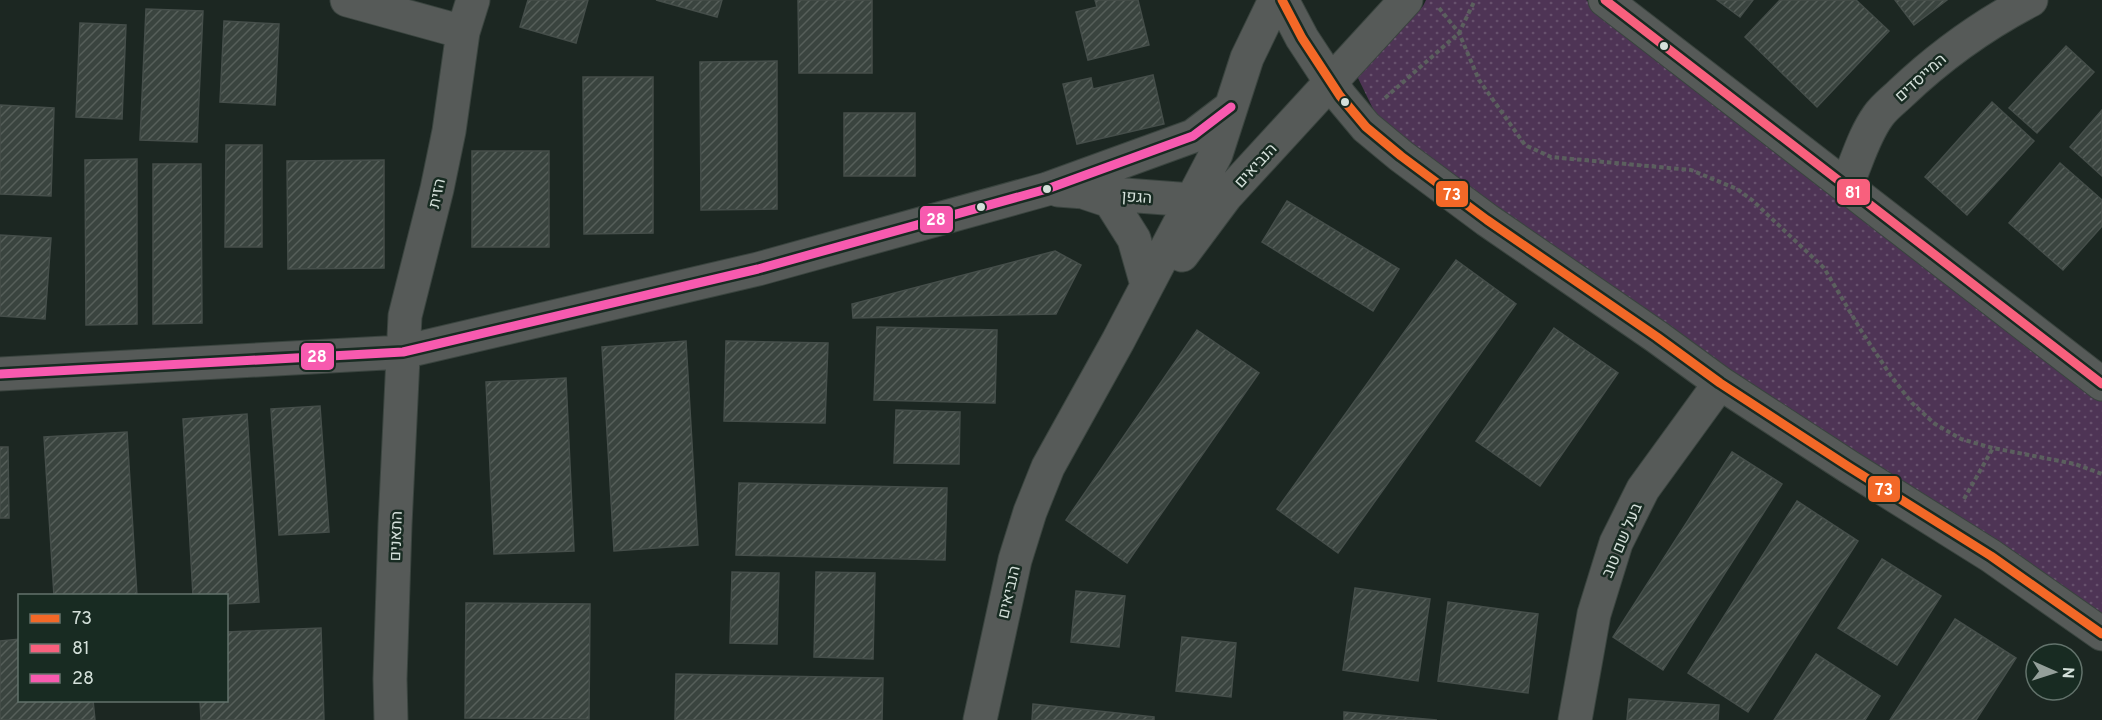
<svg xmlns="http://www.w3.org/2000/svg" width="2102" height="720" font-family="Overpass,Heebo,sans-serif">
<defs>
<pattern id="park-dots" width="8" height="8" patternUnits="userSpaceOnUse" patternTransform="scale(1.5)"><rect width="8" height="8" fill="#4e3455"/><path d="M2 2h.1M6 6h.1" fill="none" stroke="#67516d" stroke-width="1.8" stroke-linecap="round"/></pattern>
<pattern id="building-hatch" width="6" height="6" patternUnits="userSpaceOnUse" patternTransform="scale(1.5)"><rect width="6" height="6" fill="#3a443f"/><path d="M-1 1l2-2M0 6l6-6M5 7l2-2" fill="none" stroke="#565f5a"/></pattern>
</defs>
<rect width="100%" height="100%" fill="#1c2722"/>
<!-- park -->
<path fill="url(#park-dots)" d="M1426,0H1586L1672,55L2102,389V619L1724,372L1379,121L1357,76L1423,6Z"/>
<!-- building -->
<path fill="url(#building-hatch)" stroke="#454e4a" stroke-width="1.5" d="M528,0H588L576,43L520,27Z
M656,0H722L717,17Z
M798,0H872V73H799Z
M1095,0H1138L1149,45L1088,60L1076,12L1097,7Z
M1717,0H1753L1740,17Z
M1780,0H1856L1889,31L1817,107L1745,37Z
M1895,0H1947L1914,25Z
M146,9L203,11L197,142L140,140Z
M224,21L279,24L275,105L220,102Z
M80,23L126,25L122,119L76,117Z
M2066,46L2094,72L2037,133L2009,108Z
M777,61V209L701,210L700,62Z
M1153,75L1164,124L1077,144L1063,84L1091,78L1093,89Z
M583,77H653V233L584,234Z
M1992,102L2034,141L1967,215L1925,177Z
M0,105L54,108L51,196L0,194Z
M2102,110V176L2070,147Z
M844,113H915V176H844Z
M226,145H262V247H225Z
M472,151H549V247H472Z
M137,159V324L86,325L85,160Z
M384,160V268L288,269L287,161Z
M2060,163L2102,200V226L2063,270L2009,223Z
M153,164H201L202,323L153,324Z
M1287,201L1399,269L1373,311L1262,242Z
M0,235L51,238L45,319L0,316Z
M1055,251L1081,265L1056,314L853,318L852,304Z
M1456,260L1516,304L1338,553L1277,509Z
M877,327L997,330L995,403L874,400Z
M1554,328L1618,373L1540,486L1476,441Z
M1197,330L1259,373L1127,563L1066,520Z
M686,341L698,545L614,551L602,347Z
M726,341L828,343L825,423L724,421Z
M566,378L574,551L494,554L486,382Z
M320,406L329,532L279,535L271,409Z
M896,410L960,412L959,464L894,463Z
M247,414L259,602L226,604V596H193L183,419Z
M127,432L137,596H54L44,437Z
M0,447H8L9,518H0Z
M1732,452L1782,484L1663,670L1613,637Z
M739,483L947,488L945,560L736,555Z
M1797,501L1858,541L1748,712L1688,673Z
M1882,559L1941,596L1897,665L1838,628Z
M732,572L779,573L777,644L730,643Z
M816,572L875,573L873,659L814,657Z
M1355,588L1430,599L1418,681L1343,670Z
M1076,591L1125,596L1119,647L1071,642Z
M1448,602L1538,614L1528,693L1438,681Z
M466,603L590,604L589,719L465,718Z
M1955,619L2016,658L1976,720H1890Z
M321,628L324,720H201L200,700H226V632Z
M1182,637L1236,643L1231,697L1176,691Z
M20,639V700H93L95,720H0V641Z
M1816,654L1880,696L1865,720H1774Z
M676,674L883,678L882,720H675Z
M1629,699L1719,705L1718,720H1627Z
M1033,704L1154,717V720H1032Z
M1344,712L1437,720H1344Z"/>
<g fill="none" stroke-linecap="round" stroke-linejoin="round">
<!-- minor casing -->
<g stroke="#3a443f" stroke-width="35">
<path id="minor" d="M347,0L463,32
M1282,0L1302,38L1340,96L1366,127L1401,156L1487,220L1657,337L1720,383L1849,467L1991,556L2102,634
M1605,0L2102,384
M1846,186C1857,162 1863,137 1878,116C1884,107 1894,100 1901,93C1940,56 1983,25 2031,0
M1058,190L1192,200L1213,198
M1086,193L1110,201L1134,239L1147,285
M1182,255L1226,196L1406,0
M0,374L403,352L758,269L1047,189L1193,136L1231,107
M391,720L390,679L395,525L405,316L437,189L449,131L463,32L473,0
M980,720L1015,560L1030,512L1048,467L1118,341L1216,154L1247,58L1275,0
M1575,720L1594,614L1616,543L1643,489L1720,383"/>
</g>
<!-- path -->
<path stroke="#5b605e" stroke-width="4" stroke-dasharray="4.5 3" stroke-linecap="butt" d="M1439,8L1459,33L1479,80L1525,145L1551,157L1691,170L1737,189L1752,200L1824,268L1862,332L1891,376L1912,403L1935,424L1961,439L1993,448L2075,464L2102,474
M1385,98L1459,33L1475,0
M1964,499L1993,448"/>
<!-- minor -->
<use href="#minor" stroke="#565a58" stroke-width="33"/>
<!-- bus-1 casing -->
<g stroke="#182b22" stroke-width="14">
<path id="bus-1" d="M1282,0L1302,38L1340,96L1366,127L1401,156L1487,220L1657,337L1720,383L1849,467L1991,556L2102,634"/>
</g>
<!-- bus-2 casing -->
<g stroke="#182b22" stroke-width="14">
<path id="bus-2" d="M1605,0L2102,384"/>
</g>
<!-- bus-3 casing -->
<g stroke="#182b22" stroke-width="14">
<path id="bus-3" d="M0,374L403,352L758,269L1047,189L1193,136L1231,107"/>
</g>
<!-- bus-1 -->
<use href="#bus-1" stroke="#f36827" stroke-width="9"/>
<!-- bus-2 -->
<use href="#bus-2" stroke="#f8607d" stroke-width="9"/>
<!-- bus-3 -->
<use href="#bus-3" stroke="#f75aaf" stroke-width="9"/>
</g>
<!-- markers -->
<g fill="#d4e0da" stroke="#182b22" stroke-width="2">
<circle cx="1664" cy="46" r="5"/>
<circle cx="1345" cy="102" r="5"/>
<circle cx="1047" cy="189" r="5"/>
<circle cx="981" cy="207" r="5"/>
</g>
<g text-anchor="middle" stroke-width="5" stroke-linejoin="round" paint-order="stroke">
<!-- street labels -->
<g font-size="16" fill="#d4e0da" stroke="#182b22">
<text transform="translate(1920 77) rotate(-42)" y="6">המייסדים</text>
<text transform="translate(1255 165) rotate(-47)" y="6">הנביאים</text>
<text transform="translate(436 193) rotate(-77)" y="6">הזית</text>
<text transform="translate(1137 196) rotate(4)" y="6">הגפן</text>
<text transform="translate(395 536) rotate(-88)" y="6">התאנים</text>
<text transform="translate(1621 540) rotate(-67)" y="6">בעל שם טוב</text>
<text transform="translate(1008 592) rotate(-77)" y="6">הנביאים</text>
</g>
</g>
<g stroke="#182b22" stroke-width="2">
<rect x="1836" y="178" width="35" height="28" rx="6" fill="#f8607d"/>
<rect x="1435" y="180" width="34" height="28" rx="6" fill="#f36827"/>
<rect x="919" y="205" width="35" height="29" rx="6" fill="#f75aaf"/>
<rect x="300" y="342" width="35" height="29" rx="6" fill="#f75aaf"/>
<rect x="1867" y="475" width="34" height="28" rx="6" fill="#f36827"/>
</g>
<g font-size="16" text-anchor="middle" font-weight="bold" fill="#fff">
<text x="1853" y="198">81</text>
<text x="1452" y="200">73</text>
<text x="936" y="225">28</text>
<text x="317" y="362">28</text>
<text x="1884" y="495">73</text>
</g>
<!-- legend -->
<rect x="18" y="594" width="210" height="108" fill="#182b22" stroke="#63736c" stroke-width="1.5"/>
<rect x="30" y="614" width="30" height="9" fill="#f36827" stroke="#63736c" stroke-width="1.5"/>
<text x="72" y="624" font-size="18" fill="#d4e0da">73</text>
<rect x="30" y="644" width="30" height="9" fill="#f8607d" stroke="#63736c" stroke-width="1.5"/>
<text x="72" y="654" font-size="18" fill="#d4e0da">81</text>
<rect x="30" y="674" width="30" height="9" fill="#f75aaf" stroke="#63736c" stroke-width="1.5"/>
<text x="72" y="684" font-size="18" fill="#d4e0da">28</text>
<!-- north arrow -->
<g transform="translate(2054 672) rotate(93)"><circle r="28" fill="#182b22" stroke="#63736c" stroke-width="1.5"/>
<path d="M0-4.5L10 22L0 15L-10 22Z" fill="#949f9a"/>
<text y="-9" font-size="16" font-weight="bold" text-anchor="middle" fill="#d4e0da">N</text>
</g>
</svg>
